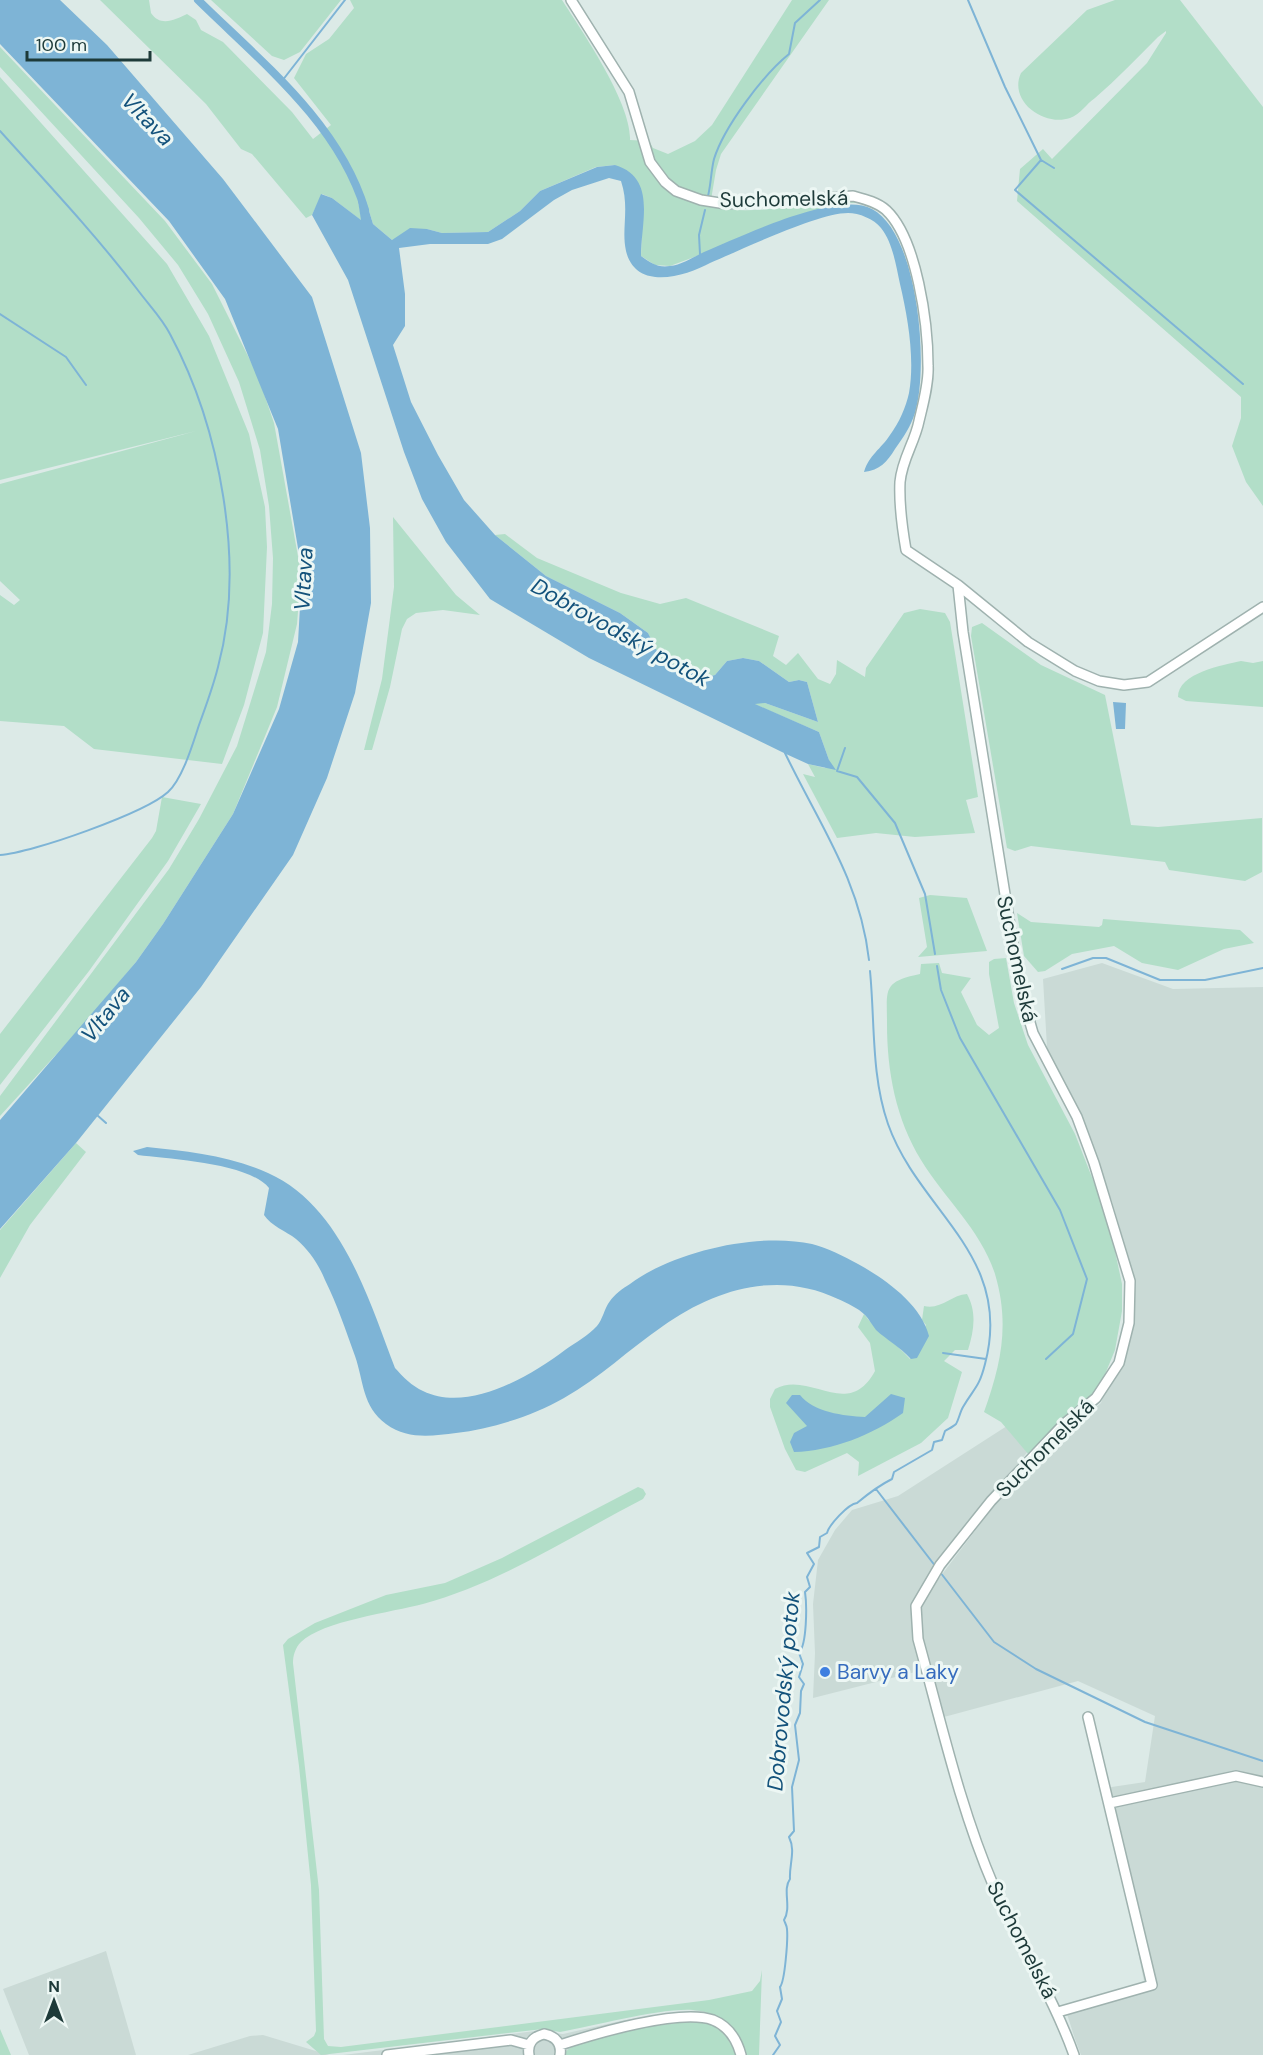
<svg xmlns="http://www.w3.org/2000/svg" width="1263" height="2055" font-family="'DM Sans',sans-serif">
<rect width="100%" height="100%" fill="#dceae7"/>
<!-- built -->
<path fill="#cadad6" d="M1102,963L1173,989L1263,987V2055H1081L1075,2039L1067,2014L1144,1981L1105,1788L1145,1782L1155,1716L1078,1681L944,1717L931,1668L813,1698L815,1653L813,1604L818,1560L835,1530L852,1510L898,1496L1010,1424L1029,1450L944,1553L918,1606L1003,1494L1048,1447L1101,1403L1129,1313L1131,1267L1112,1201L1067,1091L1055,1075L1047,1047L1043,979Z
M106,1951L136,2055H29L3,1989Z
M720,2007L752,2055H343L535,2031L563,2034L625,2020Z
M263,2035L329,2055H188L250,2036Z"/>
<!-- green -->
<path fill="#b2dec8" d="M100,0H149L151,13C160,27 175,20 187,14L196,20L201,30L223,42L292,112L313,139L331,125L294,78L306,54L329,39L354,8L350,0H562C582,31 632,104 630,140L649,141L653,148L668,154L695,141L712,125L792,0H829L721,154L716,170L710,206C749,217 807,203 848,199L857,203H840L670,266L655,265L641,256L643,200L615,165L596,167L540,191L520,211L488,232L442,233L427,229L392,240L373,224L366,201H358L362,221L332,198L322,194L312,215L306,218L252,154L241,149L206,104Z
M211,0H341L300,52L284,60L272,56Z
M1115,0H1180L1263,107V506L1246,482L1232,446L1241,418V397L1017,201L1020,169L1043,149L1052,159L1147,63L1166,33V31L1158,37C1137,58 1117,79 1095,98C1086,104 1081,114 1070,118C1044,127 1008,101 1021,73L1087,10Z
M0,47L165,221L212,284L258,376L274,423L301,573L297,624L277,707L233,814L163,924L136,962L83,1025L0,1116V1096L169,869L199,819L237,746L266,652L272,604L273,558L269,506L260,450L239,382L208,314L178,265L139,218L0,67Z
M0,77L167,264L209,336L249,434L265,507L267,547L263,633L244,705L222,764L94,749L64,726L0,721V595L14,605L20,600L0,581V484L196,431L0,480Z
M393,517L456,595L480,615L443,610L416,613L407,619L402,629L390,687L372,750H364L382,679L394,587Z
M505,534L537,558L621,593L660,604L686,598L779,636L773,656L786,665L798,653L818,679L830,684L836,674L837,660L865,677L866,668L904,613L920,609L945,613L950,622L978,797L966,800L975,833L915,837L876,833L837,838L803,774L815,777L808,764L825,768L829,760L819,732L754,704L757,702L765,703L818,722L807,682L799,680L789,682L759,661L743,658L727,661L715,675L707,677L675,665L660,658L648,633L620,613L546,576L495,535Z
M982,623L1041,665L1105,695L1131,825L1158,827L1262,818V872L1245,881L1169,870L1165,862L1031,846L1015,851L1007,848L971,636L972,627Z
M1241,661L1253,663L1263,661V707L1186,701L1178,697C1178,673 1223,665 1241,661Z
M162,797L201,804L168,861L89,971L0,1085V1034L152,838L156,831Z
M930,895L967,898L987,951L918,957L927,947L919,898Z
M1017,913L1031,922L1099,927L1102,925L1103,919L1240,930L1254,943L1224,949L1178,970L1142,963L1114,946L1072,954L1045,971L1038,972L1024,956Z
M1006,958L1014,1003L1028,1045L1075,1134L1100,1198L1113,1242L1122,1284V1311L1115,1350L1099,1389L1061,1420L1029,1455L1001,1422L984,1412C1001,1364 1010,1325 995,1274C981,1230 944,1198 921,1160C896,1119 887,1072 887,1024C887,989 882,982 920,974L921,964L939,963L942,973L971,978L961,992L977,1025L989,1035L999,1028L989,974V962L994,959Z
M76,1143L86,1152L30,1225L0,1278V1230Z
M967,1294C977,1313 974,1330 968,1350H955L944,1361L962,1372L948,1418L921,1443L858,1476L859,1462L847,1453L805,1472L796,1470L785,1449L770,1407V1399L775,1389C810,1370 848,1421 875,1371L870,1343L858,1327L864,1314C877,1332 895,1342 910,1359L926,1325L922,1320L924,1306C941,1310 951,1295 967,1294Z
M638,1487L643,1489L646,1494L643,1499C571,1536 501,1583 423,1604C393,1612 322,1621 301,1642C295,1648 293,1656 293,1663L319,1890L324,2039L328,2046L341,2047L709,2000L752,1991L760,1981L762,1970L759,2055H744C739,2030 718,2011 693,2010C659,2008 595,2026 560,2032L543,2029L321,2055L306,2042L314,2036L316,2031L311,1885L299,1766L283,1645L288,1639L315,1623L386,1595L445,1583L502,1558Z
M694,2021C717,2023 728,2035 736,2055H563C579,2032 666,2025 694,2021Z
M0,2029L11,2055H0Z"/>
<!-- water -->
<path fill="#7eb4d6" d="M0,0H60L107,45L223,179L312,297L361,453L370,528L371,603L355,693L327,778L293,855L201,987L76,1143L0,1229V1120L136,962L163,924L233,814L279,709L298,642L302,572L278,429L225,299L169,221L0,44Z
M615,165C657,178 641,221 641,256C651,263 658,268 670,266C682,265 693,257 704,252C740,237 837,190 872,209C919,234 929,367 915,413C911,426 903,438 895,449C887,462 880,470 864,472C869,455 881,449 890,435C899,423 906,407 909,393C915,359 908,318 900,284C896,266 893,243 881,228C874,219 859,213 848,213C818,213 741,250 710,263C686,276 636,292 626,251C621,229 630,208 621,181L609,178L572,190L554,200L502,239L488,244H430L399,248L405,294V326L393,345L411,402L438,455L464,500L495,535L546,576L620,613L648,633L660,657L675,665L707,677L715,675L727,661L743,658L759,661L789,682L799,680L807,682L818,722L765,703L755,704L819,732L829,760L836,770L808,764L786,754L589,658L490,599L446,542L422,499L404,452L348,280L312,215L321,194L332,198L361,220L358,201H366L373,224L392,240L410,228L427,229L442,233L488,232L520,211L540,191L597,167Z
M1113,702L1126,703L1125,729H1116Z
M147,1147C187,1151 231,1156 268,1173C341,1205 369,1300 395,1368C403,1377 412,1386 423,1391C468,1413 529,1377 565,1350C575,1343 589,1335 597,1326C603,1319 604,1309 610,1301C614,1295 623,1288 630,1284C674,1251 759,1232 812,1244C828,1248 843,1256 858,1264C885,1279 921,1304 929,1336L917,1358L911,1359C900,1347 887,1340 876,1330C872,1325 869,1319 865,1315C858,1308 847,1303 838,1299C778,1270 715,1289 663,1326C629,1349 600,1378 564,1398C532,1416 492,1429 456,1433C432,1436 408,1440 386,1424C362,1406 364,1382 355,1356C346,1331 337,1304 325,1280C319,1265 309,1250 296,1239C286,1231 271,1226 264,1215L269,1188C249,1163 170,1159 138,1155L133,1151Z
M891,1394L905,1398L903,1413C872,1435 832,1451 794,1452L790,1442L794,1433L807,1426L786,1403L792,1395H800C813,1412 844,1416 865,1417Z"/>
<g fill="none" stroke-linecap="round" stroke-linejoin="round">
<!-- stream -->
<path stroke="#7eb4d6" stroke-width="2" d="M968,0L1005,87L1041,160L1015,190L1243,384
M282,81L345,0
M0,131C47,183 95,234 137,289C148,304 162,318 170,334C220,427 246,564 218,667C213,687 206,706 199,725C193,743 183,778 168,792C145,813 32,853 0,855
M1041,160L1054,168
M708,196C711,184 711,171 714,159C724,127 763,75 789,54L795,23L820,0
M700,254L699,235L705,210
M0,314L66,357L86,385
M845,748L837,771L857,777L895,823L925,894L935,954
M785,753C819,824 860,880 869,960
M937,966L941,990L960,1038L1060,1210L1087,1279L1073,1334L1046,1359
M1062,969L1093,958H1106L1160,980H1205L1263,968
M97,1115L106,1123
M943,1353L986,1359
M876,1489L936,1567
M940,1572L994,1642L1036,1669L1145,1722L1263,1761
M773,2055L780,2045L775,2036L781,2022L777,2011L782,1999L780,1987C785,1981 788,1939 787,1929C787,1926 785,1923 784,1920C792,1907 782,1890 790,1879C789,1864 796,1851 789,1837L794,1831L792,1787L799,1760L795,1725L800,1713L801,1691L804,1684L799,1677L803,1664L799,1653C807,1644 807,1605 805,1592L810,1587L807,1577L814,1564L807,1553L819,1547L820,1537L827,1533C829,1525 848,1504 857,1503C869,1493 878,1486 892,1479L894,1472L932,1450L934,1442L942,1440L945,1431C948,1429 953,1427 956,1424C959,1419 960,1412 963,1407C974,1388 979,1388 985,1364C1014,1255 919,1212 888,1124C871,1075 875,1022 870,971"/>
<!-- canal -->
<path stroke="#7eb4d6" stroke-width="8" d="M198,0C260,61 339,123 365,210"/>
<!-- minor casing -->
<g stroke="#9fb2af" stroke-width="12">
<path id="minor" d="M571,0L629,92L650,162L665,182L676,191L701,200L726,204L853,196C864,199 877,202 886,210C917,239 928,324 928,366C929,383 923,404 919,421C915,442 902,459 900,482C899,504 902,527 906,550L958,585L1028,642L1075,671L1099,681L1124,685L1148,682L1263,607
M958,585L963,632L1020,988L1033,1033L1077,1117L1094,1163L1130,1281L1129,1323L1119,1363L1096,1398L1064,1424L991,1501L940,1565L916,1606L918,1639C941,1722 960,1808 994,1887C1019,1944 1053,1996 1074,2055
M1110,1803L1236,1776L1263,1782
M1058,2012L1152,1985L1088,1717
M560,2045C594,2034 680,2008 713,2020C728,2026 737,2040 741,2055
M387,2055L511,2040L529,2045
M529,2055C527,2043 533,2037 544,2034C555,2036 562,2043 560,2055"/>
</g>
<!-- minor -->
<use href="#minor" stroke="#fff" stroke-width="9"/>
</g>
<!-- markers -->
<circle fill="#3f7fe0" stroke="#edf7f4" stroke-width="2" cx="825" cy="1672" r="6"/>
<g text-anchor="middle" stroke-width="6" stroke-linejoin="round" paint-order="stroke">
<!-- street labels -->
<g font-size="21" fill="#1d3a39" stroke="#edf7f4">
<text transform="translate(784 199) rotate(-1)" y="7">Suchomelská</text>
<text transform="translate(1017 959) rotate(78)" y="7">Suchomelská</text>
<text transform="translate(1045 1448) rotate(-45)" y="7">Suchomelská</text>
<text transform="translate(1022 1940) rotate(63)" y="7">Suchomelská</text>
</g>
<!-- shop labels -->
<g font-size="21" fill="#366cbe" stroke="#edf7f4" text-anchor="start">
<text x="837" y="1679">Barvy a Laky</text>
</g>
<!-- water labels -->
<g font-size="22" font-style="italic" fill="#13527b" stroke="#edf7f4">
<text transform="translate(148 119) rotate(46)" y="8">Vltava</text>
<text transform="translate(303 579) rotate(-87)" y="8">Vltava</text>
<text transform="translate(621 632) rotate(29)" y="8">Dobrovodský potok</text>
<text transform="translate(105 1014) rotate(-51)" y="8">Vltava</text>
<text transform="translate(783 1691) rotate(-85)" y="8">Dobrovodský potok</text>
</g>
</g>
<!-- north arrow -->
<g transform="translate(54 2001)" stroke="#edf7f4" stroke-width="4.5" paint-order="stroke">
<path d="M0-4.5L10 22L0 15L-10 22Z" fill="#1d3a39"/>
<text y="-9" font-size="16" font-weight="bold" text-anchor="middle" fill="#1d3a39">N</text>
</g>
<!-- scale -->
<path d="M27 51v9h123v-9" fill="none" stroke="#1d3a39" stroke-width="3"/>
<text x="36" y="51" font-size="18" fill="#1d3a39" stroke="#edf7f4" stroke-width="4.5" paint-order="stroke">100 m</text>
</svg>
